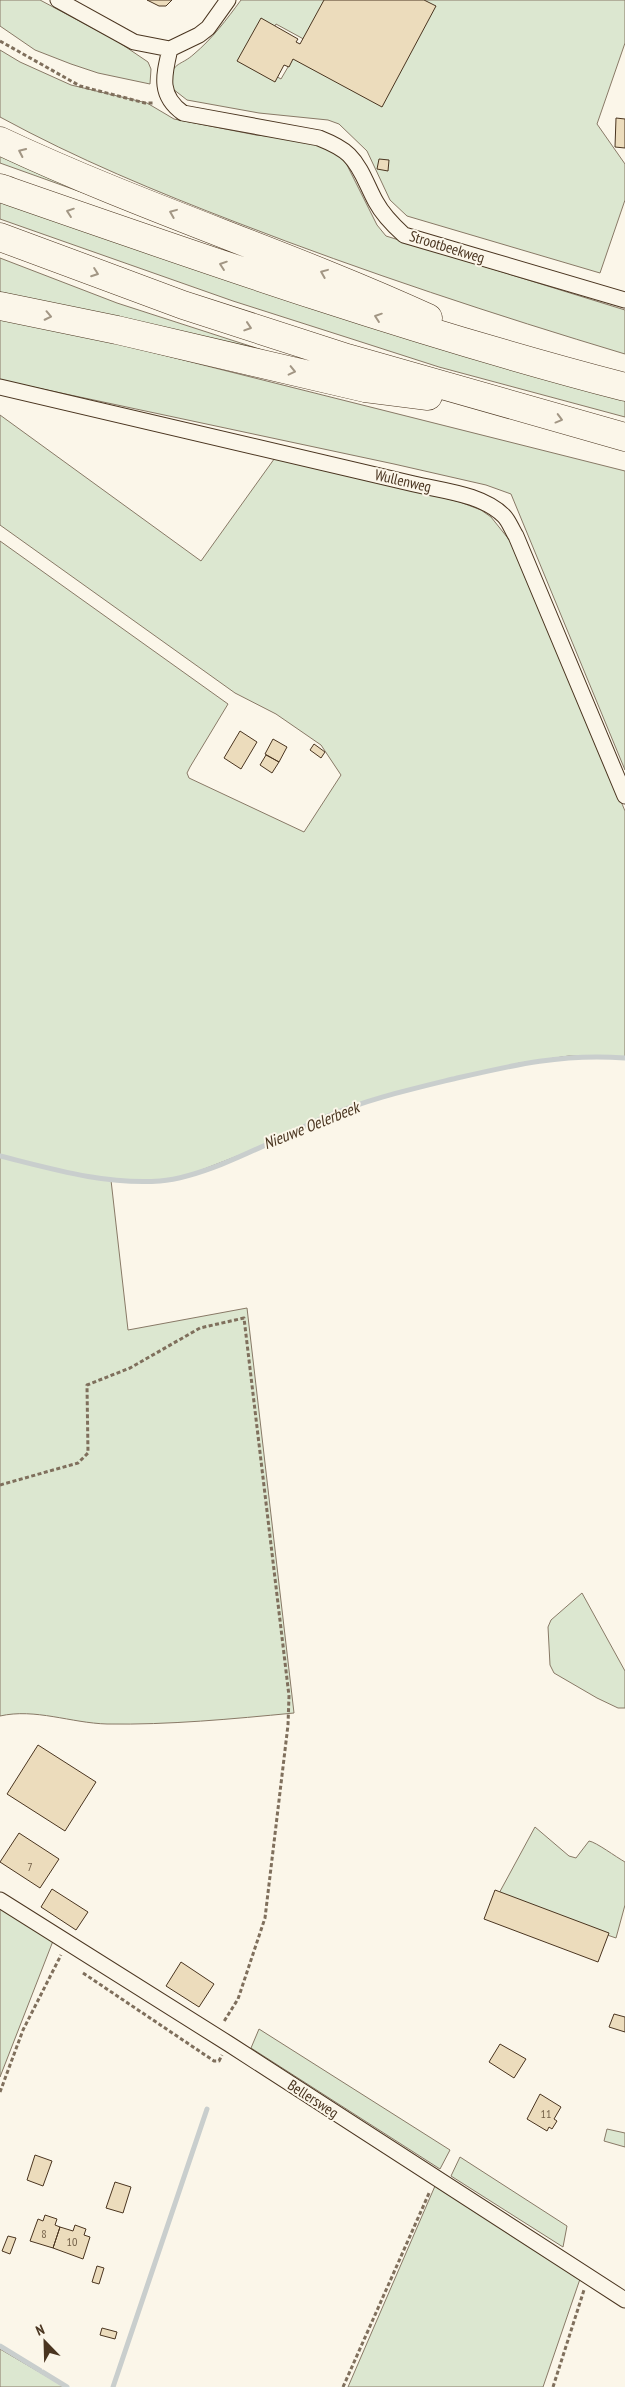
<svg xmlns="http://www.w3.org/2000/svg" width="625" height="2387" font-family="'PT Sans Narrow',sans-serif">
<rect width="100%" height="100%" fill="#fbf6e9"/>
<!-- green -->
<path fill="#dce7d0" stroke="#887966" d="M0,0H40L117,41L148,62L151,69L150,84L98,73L71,64L35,50L0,26Z
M241,0H332L309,42L276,24L254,64L281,79L295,55L409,0H625V43L597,124L625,164V200L600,273L407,216L390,200L367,151L339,124L328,120L259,113L187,100L173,89L169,77C176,61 182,65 194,54C212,39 227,19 241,0Z
M0,50L20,62L71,85L147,103L174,119L256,135L321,141L344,159L377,225L386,236L625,310V354C495,315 365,272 238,223C157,192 77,159 0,117Z
M0,146L148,216L0,163Z
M0,196L625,395V417L439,367L352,339L233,301L0,219Z
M0,258L117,303L284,357L0,292Z
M0,314L625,471V770L511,494L486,485L394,464L0,380Z
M0,415L201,561L277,455L460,502L481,510L491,517L515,547L625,811V1058L569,1056L520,1063L397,1092L351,1107L263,1146L184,1177L161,1181L111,1180L128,1330L247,1308L294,1713C232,1719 169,1725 107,1724C71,1723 35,1708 0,1716V541L228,704L190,767L187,773L189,778L304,832L341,775L321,745L276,714L235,693L0,525Z
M582,1593L625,1671V1708H618L597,1698L554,1673L550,1665L548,1627L551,1620Z
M535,1827L569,1856L576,1858L589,1841C596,1842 616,1857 625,1862V1905L616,1938L497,1897Z
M0,1907L53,1941L0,2077Z
M259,2029L450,2150L440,2169L251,2048Z
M607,2129L625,2133V2147L604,2141Z
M460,2157L567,2226L563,2247L451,2176Z
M435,2186L580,2279L543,2387H348Z
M0,2349L65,2387H0Z"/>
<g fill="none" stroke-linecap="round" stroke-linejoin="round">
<!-- stream -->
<path stroke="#c9cecd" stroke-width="5" d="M0,1156C52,1169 106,1185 160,1181C209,1177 277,1138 323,1118C365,1100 408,1090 453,1079C513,1065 563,1053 625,1058
M0,2346L67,2387
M113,2387L207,2109"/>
</g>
<!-- building -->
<path fill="#ecdcbc" stroke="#4a3520" d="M147,0H172L166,6H159Z
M324,0H424L436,6L382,107L293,59L289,67L284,65L275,82L237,61L261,18L298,39L296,42L300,44Z
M616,118L625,119V148L615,147Z
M379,159L389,160L388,171L377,169Z
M240,731L257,742L241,769L224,758Z
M273,739L287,747L279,762L265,754Z
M314,744L325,752L321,758L310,750Z
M266,755L279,762L272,773L260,765Z
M38,1745L96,1782L65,1831L7,1794Z
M19,1833L59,1859L40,1888L0,1862Z
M52,1889L88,1912L76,1930L41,1907Z
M495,1890L609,1933L598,1962L484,1919Z
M181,1962L214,1984L199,2007L166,1986Z
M614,2014L625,2017V2032L609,2027Z
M500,2044L526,2059L514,2078L489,2062Z
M540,2094L561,2107L554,2119L557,2121L552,2129L549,2127L547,2131L527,2119Z
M35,2155L52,2161L43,2186L27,2180Z
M115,2182L131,2187L123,2213L106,2208Z
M45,2215L57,2219L55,2225L60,2227L53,2248L30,2241L38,2219L43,2221Z
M75,2225L86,2229L84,2235L90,2237L83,2259L53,2248L60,2227L73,2231Z
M8,2236L16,2238L10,2254L2,2251Z
M97,2266L104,2268L99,2284L92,2282Z
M102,2328L117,2332L115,2339L100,2335Z"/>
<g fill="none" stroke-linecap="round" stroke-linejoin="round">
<!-- street casing -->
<g stroke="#4a3520" stroke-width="17">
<path id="street" d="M58,0L134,42L170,49L199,35L208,28L228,0
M170,49C164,75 158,95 183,113L319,138C329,142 341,147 349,155C362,168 367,186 376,202C383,215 393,225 404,235L625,300
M0,387L414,484C443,491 482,494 504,516C509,521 512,530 516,536L625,796
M0,1900L229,2044L625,2300"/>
</g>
<!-- highway casing -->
<g stroke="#4a3520" stroke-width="29">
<path id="highway" d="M0,141C140,207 288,254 428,318
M0,188C207,260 413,332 625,387
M0,237L183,305L347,358L625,437
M0,306L117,330L365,388L428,396"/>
</g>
<!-- path -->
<path stroke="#7f6f5c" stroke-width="3" stroke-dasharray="4 2.5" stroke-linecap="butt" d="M0,41L80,86L145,103H155
M0,1485L78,1463L88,1453L87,1385L130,1368L200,1328L244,1318L289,1696L288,1725L265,1918L238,1999L223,2023
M83,1973L214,2061H219L222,2055
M0,2092L23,2030L61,1955
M343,2387L430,2191
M553,2387L584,2290"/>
<!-- street -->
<use href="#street" stroke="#fbf6e9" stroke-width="15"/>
<!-- highway -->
<use href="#highway" stroke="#fbf6e9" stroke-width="28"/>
</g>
<!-- one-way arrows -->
<defs><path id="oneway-chevron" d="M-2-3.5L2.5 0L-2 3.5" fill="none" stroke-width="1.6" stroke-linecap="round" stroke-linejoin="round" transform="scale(1.25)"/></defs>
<g stroke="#a29684">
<use href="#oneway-chevron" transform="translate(22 152) rotate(-155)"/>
<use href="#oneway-chevron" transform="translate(70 212) rotate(-161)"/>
<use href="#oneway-chevron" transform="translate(173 213) rotate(-158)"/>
<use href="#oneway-chevron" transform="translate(223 265) rotate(-161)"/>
<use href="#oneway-chevron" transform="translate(95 273) rotate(20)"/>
<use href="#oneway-chevron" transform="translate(324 273) rotate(-158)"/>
<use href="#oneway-chevron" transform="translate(48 316) rotate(12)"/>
<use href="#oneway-chevron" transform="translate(378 317) rotate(-161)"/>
<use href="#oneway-chevron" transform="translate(248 327) rotate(18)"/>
<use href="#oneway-chevron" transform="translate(292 371) rotate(13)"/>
<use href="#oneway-chevron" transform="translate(559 419) rotate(15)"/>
</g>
<g text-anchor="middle" stroke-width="4" stroke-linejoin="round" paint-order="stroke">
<!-- number labels -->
<g font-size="12" fill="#725f47">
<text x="30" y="1871">7</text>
<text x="546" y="2118">11</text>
<text x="44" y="2238">8</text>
<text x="72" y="2246">10</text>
</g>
<!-- street labels -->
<g font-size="15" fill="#4a3520" stroke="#fbf6e9">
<text transform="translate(447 247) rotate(17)" y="5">Strootbeekweg</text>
<text transform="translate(403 481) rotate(13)" y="5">Wullenweg</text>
<text transform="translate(313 2099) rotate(33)" y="5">Bellersweg</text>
</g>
<!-- water labels -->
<g font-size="16" font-style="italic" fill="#4a3520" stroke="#fbf6e9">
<text transform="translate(311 1125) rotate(-22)" y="6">Nieuwe Oelerbeek</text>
</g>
</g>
<!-- north arrow -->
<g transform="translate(45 2342) rotate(337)" stroke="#fbf6e9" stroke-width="4" paint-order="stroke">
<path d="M0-4L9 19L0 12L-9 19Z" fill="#4a3520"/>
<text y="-8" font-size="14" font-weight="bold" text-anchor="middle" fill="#4a3520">N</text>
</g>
</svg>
